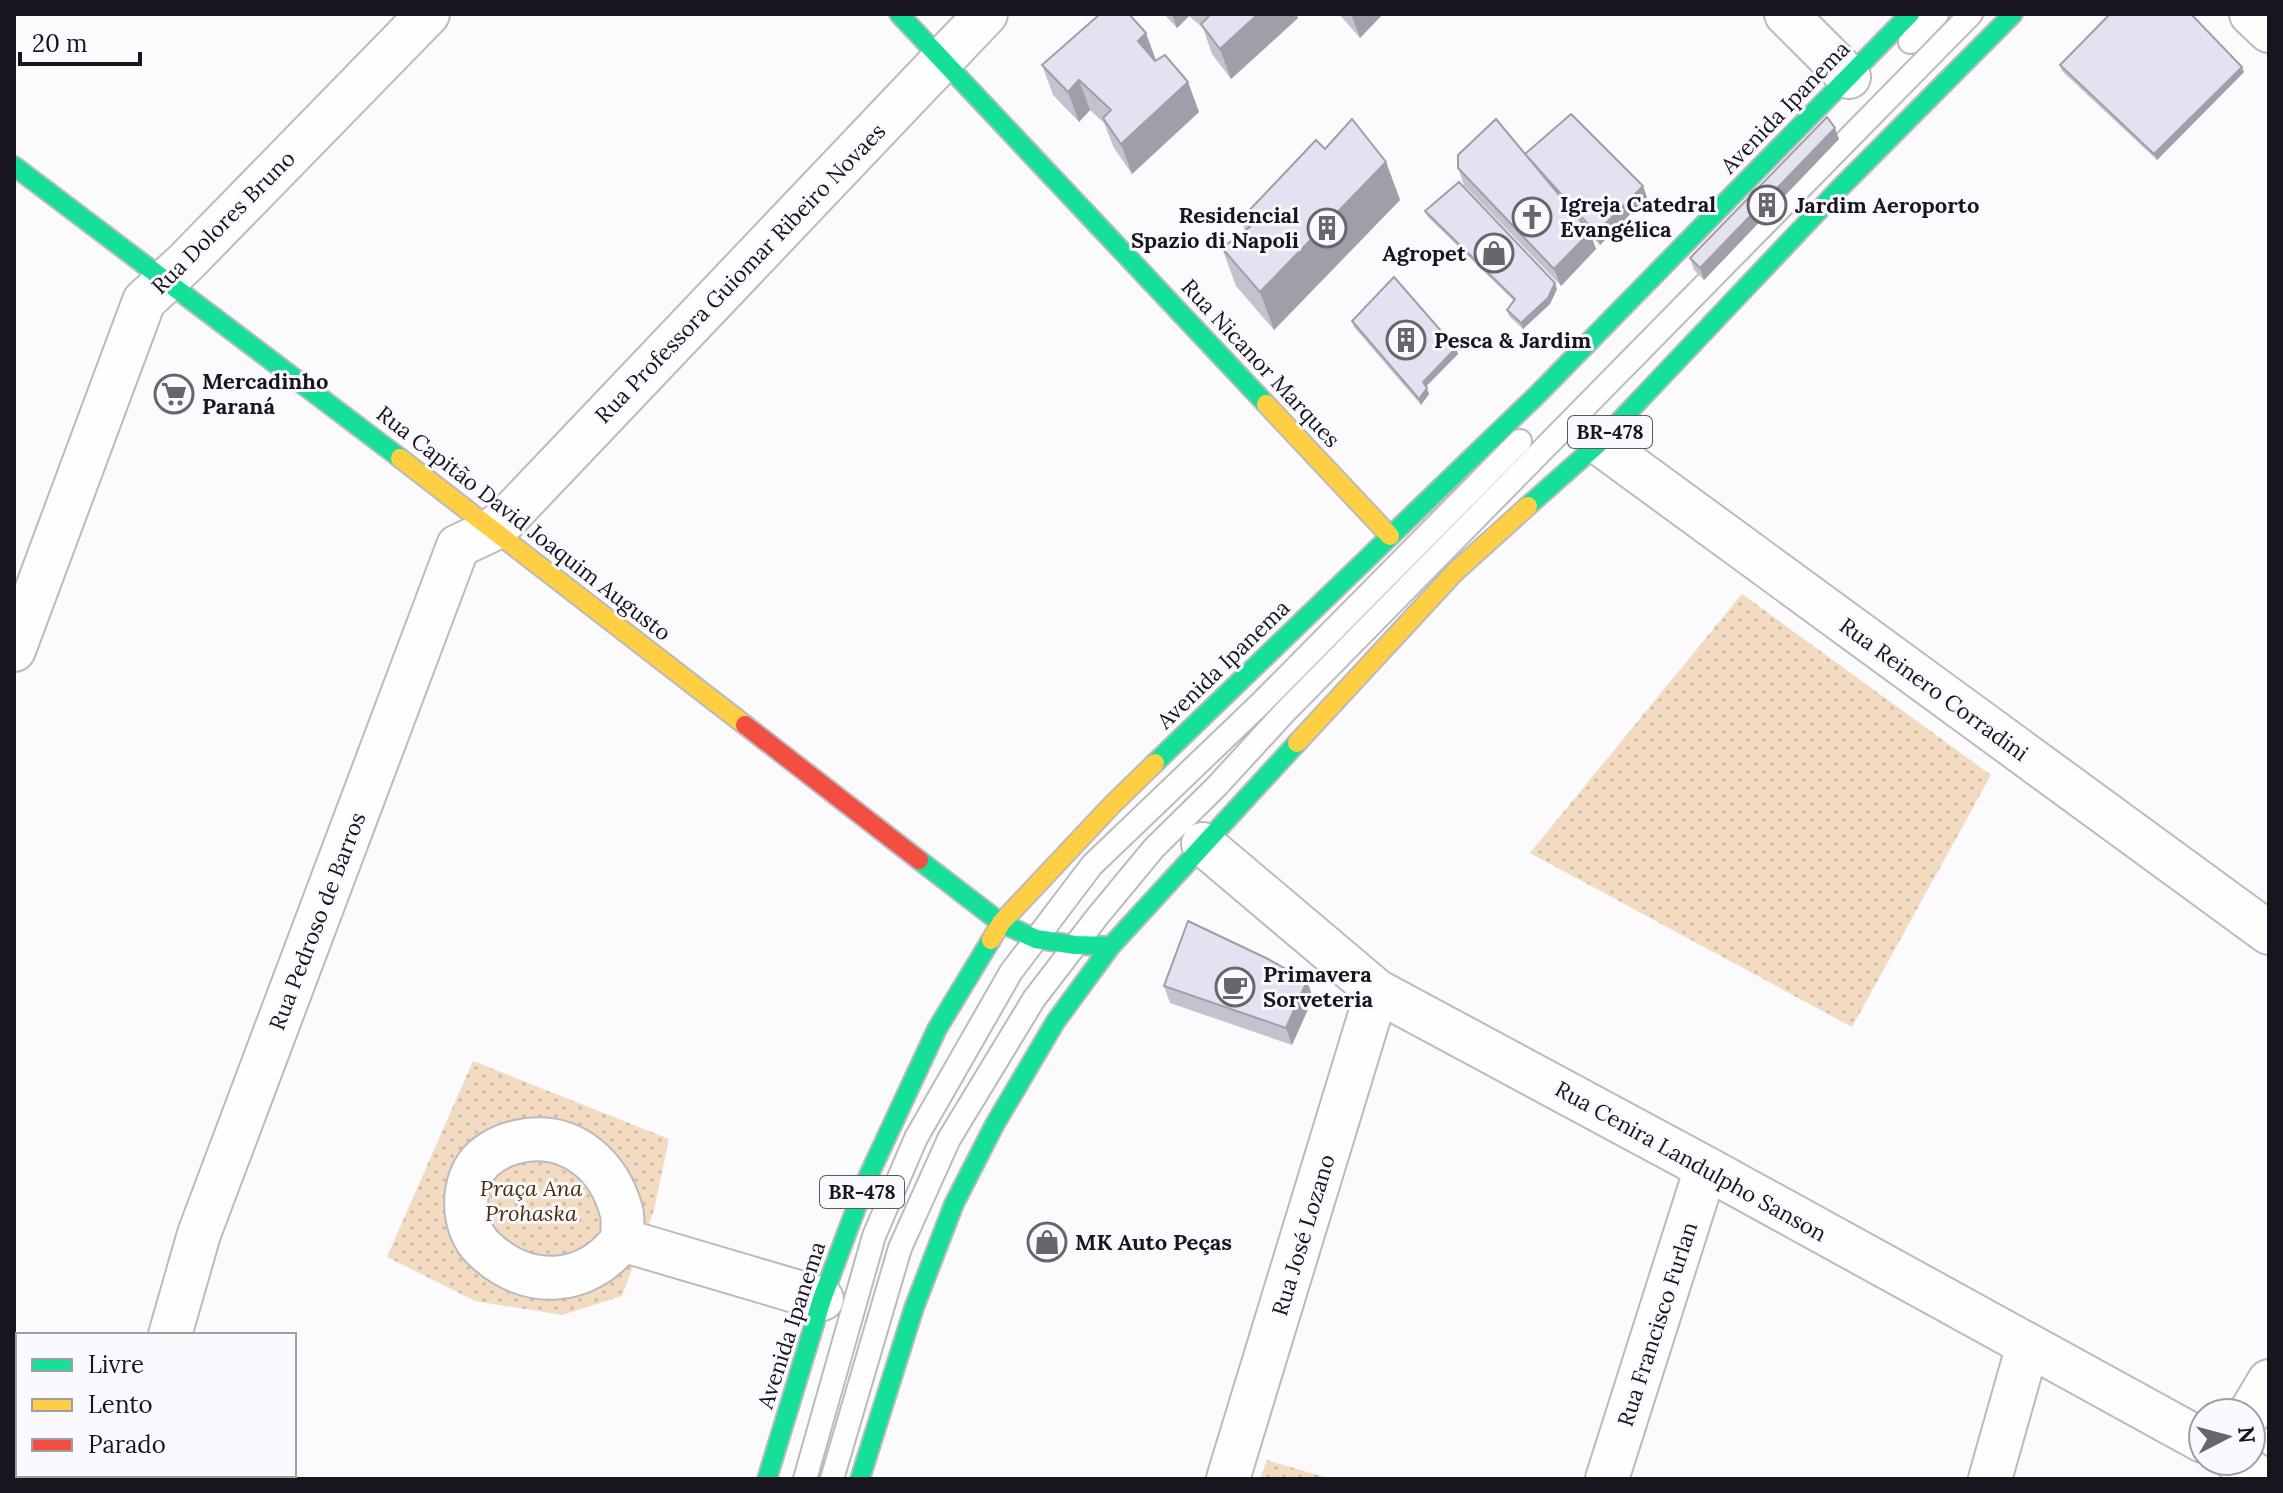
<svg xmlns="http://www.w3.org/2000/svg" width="2283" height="1493" font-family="Lora,serif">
<defs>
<pattern id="grass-dots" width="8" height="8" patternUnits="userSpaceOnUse" patternTransform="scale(2)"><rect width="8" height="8" fill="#f2dbc0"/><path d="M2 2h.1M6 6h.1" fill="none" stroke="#cfbba5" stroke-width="1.8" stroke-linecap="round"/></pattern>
</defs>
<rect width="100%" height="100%" fill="#fbfafd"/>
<!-- grass -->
<path fill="url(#grass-dots)" d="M1742,594L1991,775L1852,1027L1530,853Z
M473,1061L669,1139L654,1210L622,1296L562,1315L475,1301L387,1257Z
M1267,1460L1331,1479H1260Z"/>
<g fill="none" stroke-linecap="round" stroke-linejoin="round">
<!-- lane casing -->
<g stroke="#bbbabf" stroke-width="26">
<path id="lane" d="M1910,42L1937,14
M805,1479L874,1236L916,1138L1011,972L1092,865L1260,704L1520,441
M832,1479L900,1248L949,1139L1034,999L1097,917L1154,848L1216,787L1284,713L1971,14"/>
</g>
<!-- street casing -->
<g stroke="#bbbabf" stroke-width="46">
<path id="street" d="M1786,14L1849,77
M2251,14L2269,31
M1599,443L2269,933
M14,650L144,301L186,262L428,14
M1203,844L1377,991L1706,1168L2203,1441
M622,1240C585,1288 526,1290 483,1248C461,1227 460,1180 483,1159C495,1148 512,1142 527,1140C574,1134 609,1167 621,1210C624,1219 622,1231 622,1240L822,1299
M170,1335L199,1234L458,546L492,530L506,519L986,14
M2250,1413L2269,1381
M2236,1461L2261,1479
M129,1479L130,1475
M1228,1479L1377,991
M1607,1479L1706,1168
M1990,1479L2028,1345"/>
</g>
<!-- fast casing -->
<g stroke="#bbbabf" stroke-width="22">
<path id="fast" d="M899,14L1266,404
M14,166L400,458
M1528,506L1599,443L1841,187L2013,14
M1155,763L1540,392L1910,14
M919,860L1001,923
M1001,923L1036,939L1075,945L1111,946
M767,1479L822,1299L867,1179L937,1029L991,940
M860,1479L914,1308L954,1204L995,1124L1056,1021L1111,946L1297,743"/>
</g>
<!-- slow casing -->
<g stroke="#bbbabf" stroke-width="22">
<path id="slow" d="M1266,404L1390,536
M400,458L745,725
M1297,743L1455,572L1528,506
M991,940L1001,923L1111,806L1155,763"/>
</g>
<!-- jam casing -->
<g stroke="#bbbabf" stroke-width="22">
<path id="jam" d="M745,725L919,860"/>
</g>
<!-- lane -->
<use href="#lane" stroke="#fefeff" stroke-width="22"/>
<!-- street -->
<use href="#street" stroke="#fefeff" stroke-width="42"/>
<!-- fast -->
<use href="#fast" stroke="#16e098" stroke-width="18"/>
<!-- slow -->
<use href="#slow" stroke="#ffcf43" stroke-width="18"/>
<!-- jam -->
<use href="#jam" stroke="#f24e42" stroke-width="18"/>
</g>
<!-- wall -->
<path fill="#c4c2ce" d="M1164,14H1296L1298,18L1231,79L1212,54L1203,28L1189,16L1177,28Z
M1339,14H1383L1360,38Z
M1156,61L1188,82L1199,112L1132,174L1114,148L1104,123L1090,110L1079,122L1053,95L1042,65Z
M2060,65L2244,72L2157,160L2062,71Z
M1839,139L1704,280L1694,270L1690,258Z
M1325,149L1386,162L1400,200L1274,330L1236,286L1222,248L1245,230L1241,219Z
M1525,154L1647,197L1600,245L1591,236L1596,249L1561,286L1464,185L1458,168Z
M1425,211L1555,283L1557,289L1550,304L1523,329L1509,316L1507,310L1514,301L1428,217Z
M1352,321L1456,348L1458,354L1426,387L1429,394L1421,405L1354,327Z
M1307,981L1313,998L1292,1045L1170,1003L1164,986Z"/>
<!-- shaded-wall -->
<path fill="#a09ea8" d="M1172,14H1188L1189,16L1177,28Z
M1258,14H1296L1298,18L1231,79L1220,49Z
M1353,14H1383L1360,38L1352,16Z
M1146,33L1157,63L1138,41Z
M2242,67L2244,72L2157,160L2154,154Z
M1079,80L1090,110L1079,122L1068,92Z
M1188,82L1199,112L1132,174L1121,144Z
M1835,128L1839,139L1704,280L1700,268Z
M1386,162L1400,200L1274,330L1260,292Z
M1643,186L1647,197L1600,245L1596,233Z
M1590,232L1596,249L1561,286L1554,269Z
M1555,283L1557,289L1550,304L1523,329L1521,323Z
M1456,348L1458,354L1425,387L1423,382Z
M1427,388L1429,394L1421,405L1419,399Z
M1307,981L1313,998L1292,1045L1286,1028Z"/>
<!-- building -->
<path fill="#e4e1f0" stroke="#a09ea8" stroke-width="2" d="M1100,14H1129L1146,33L1138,41L1155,61L1165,55L1188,82L1121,144L1103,118L1111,110L1079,80L1068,92L1042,65Z
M1209,14H1258L1220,49L1201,24L1210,15Z
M2110,14H2191L2242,67L2154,154L2060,65Z
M1571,114L1643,186L1596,233L1525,154Z
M1827,117L1835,128L1700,268L1690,258Z
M1352,119L1386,162L1260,292L1222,248L1250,227L1241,219L1316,140L1325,149Z
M1496,119L1590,232L1554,269L1458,168V155Z
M1459,182L1555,283L1548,298L1521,323L1507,310L1515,299L1425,211Z
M1394,277L1456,348L1423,382L1427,388L1419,399L1352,321Z
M1188,921L1268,959L1307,981L1286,1028L1164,986Z"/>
<!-- icons -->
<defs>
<g id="building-ring" transform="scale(2)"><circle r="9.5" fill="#faf9fe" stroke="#67666d" stroke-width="1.5"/><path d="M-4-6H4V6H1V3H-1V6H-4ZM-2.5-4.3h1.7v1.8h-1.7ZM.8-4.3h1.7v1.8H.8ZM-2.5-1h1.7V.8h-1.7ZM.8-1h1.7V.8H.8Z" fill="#67666d"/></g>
<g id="church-ring" transform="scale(2)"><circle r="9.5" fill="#faf9fe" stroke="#67666d" stroke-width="1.5"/><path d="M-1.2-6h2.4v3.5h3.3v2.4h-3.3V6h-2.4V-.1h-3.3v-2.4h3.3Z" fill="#67666d"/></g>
<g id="shop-ring" transform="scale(2)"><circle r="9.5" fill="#faf9fe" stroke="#67666d" stroke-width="1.5"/><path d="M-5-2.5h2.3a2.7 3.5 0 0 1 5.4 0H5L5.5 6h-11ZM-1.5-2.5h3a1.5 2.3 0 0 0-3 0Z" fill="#67666d"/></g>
<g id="supermarket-ring" transform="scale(2)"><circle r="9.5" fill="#faf9fe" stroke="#67666d" stroke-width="1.5"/><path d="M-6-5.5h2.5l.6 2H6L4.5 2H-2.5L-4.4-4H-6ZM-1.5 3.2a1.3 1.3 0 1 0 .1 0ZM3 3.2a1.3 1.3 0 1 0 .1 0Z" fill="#67666d"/></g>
<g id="cafe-ring" transform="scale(2)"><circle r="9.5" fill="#faf9fe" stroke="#67666d" stroke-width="1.5"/><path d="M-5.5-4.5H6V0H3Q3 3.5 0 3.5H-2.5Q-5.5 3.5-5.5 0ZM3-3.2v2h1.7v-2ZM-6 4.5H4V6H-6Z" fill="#67666d"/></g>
</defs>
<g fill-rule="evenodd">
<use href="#building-ring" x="1767" y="205"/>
<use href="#church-ring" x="1532" y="217"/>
<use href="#building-ring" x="1327" y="228"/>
<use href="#shop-ring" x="1494" y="253"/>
<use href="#building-ring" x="1406" y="340"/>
<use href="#supermarket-ring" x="174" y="394"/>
<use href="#cafe-ring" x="1235" y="987"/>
<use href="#shop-ring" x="1047" y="1242"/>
</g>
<g text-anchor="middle" stroke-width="6" stroke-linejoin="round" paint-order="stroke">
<!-- shield labels -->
<g fill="#faf9fe" stroke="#5b5a62" stroke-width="2">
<rect x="1568" y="416" width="84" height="32" rx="6"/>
<rect x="820" y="1176" width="84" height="32" rx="6"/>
</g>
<g font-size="20" font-weight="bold" fill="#17161f">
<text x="1610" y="439">BR-478</text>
<text x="862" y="1199">BR-478</text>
</g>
<!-- street labels -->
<g font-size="22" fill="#17161f" stroke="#faf9fe">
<text transform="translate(1785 107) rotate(-46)" y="8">Avenida Ipanema</text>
<text transform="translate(223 222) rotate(-45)" y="8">Rua Dolores Bruno</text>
<text transform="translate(740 273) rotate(-46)" y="8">Rua Professora Guiomar Ribeiro Novaes</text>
<text transform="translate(1261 363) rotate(47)" y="8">Rua Nicanor Marques</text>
<text transform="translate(524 523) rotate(38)" y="8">Rua Capitão David Joaquim Augusto</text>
<text transform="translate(1223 664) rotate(-44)" y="8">Avenida Ipanema</text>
<text transform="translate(1934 689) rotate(36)" y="8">Rua Reinero Corradini</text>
<text transform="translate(317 921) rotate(-69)" y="8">Rua Pedroso de Barros</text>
<text transform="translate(1691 1161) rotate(29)" y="8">Rua Cenira Landulpho Sanson</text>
<text transform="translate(1303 1235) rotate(-73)" y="8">Rua José Lozano</text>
<text transform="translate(1657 1324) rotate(-72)" y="8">Rua Francisco Furlan</text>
<text transform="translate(791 1325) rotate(-72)" y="8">Avenida Ipanema</text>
</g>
<!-- poi labels -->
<g font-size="22" font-weight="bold" fill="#17161f" stroke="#faf9fe" text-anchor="start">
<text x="1560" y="212">Igreja Catedral<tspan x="1560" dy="25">Evangélica</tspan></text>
<text x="1795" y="213">Jardim Aeroporto</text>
<text x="1299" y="223" text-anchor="end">Residencial<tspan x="1299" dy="25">Spazio di Napoli</tspan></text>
<text x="1466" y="261" text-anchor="end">Agropet</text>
<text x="1434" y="348">Pesca &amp; Jardim</text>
<text x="202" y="389">Mercadinho<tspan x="202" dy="25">Paraná</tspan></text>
<text x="1263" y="982">Primavera<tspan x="1263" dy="25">Sorveteria</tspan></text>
<text x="1075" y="1250">MK Auto Peças</text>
</g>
<!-- park labels -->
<g font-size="22" font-style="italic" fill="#472f0b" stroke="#faf9fe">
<text x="531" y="1196">Praça Ana<tspan x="531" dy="25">Prohaska</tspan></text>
</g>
</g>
<!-- border -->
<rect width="2283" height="1493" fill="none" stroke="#17161f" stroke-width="32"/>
<!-- legend -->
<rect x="16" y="1333" width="280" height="144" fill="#faf9fe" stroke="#9f9ea5" stroke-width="2"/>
<rect x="32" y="1359" width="40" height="12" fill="#16e098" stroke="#9f9ea5" stroke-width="2"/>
<text x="88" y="1373" font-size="24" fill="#17161f">Livre</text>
<rect x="32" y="1399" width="40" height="12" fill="#ffcf43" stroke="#9f9ea5" stroke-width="2"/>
<text x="88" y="1413" font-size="24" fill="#17161f">Lento</text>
<rect x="32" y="1439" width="40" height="12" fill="#f24e42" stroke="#9f9ea5" stroke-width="2"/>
<text x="88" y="1453" font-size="24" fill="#17161f">Parado</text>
<!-- north arrow -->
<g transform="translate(2227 1437) rotate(84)"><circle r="38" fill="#faf9fe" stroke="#9f9ea5" stroke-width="2"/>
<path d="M0-6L14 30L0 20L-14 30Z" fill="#67666d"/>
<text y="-12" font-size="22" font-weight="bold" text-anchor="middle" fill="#17161f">N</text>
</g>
<!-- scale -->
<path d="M20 52v12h120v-12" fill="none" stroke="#17161f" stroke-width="4"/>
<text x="32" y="52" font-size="24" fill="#17161f" stroke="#faf9fe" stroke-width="6" paint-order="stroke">20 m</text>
</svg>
